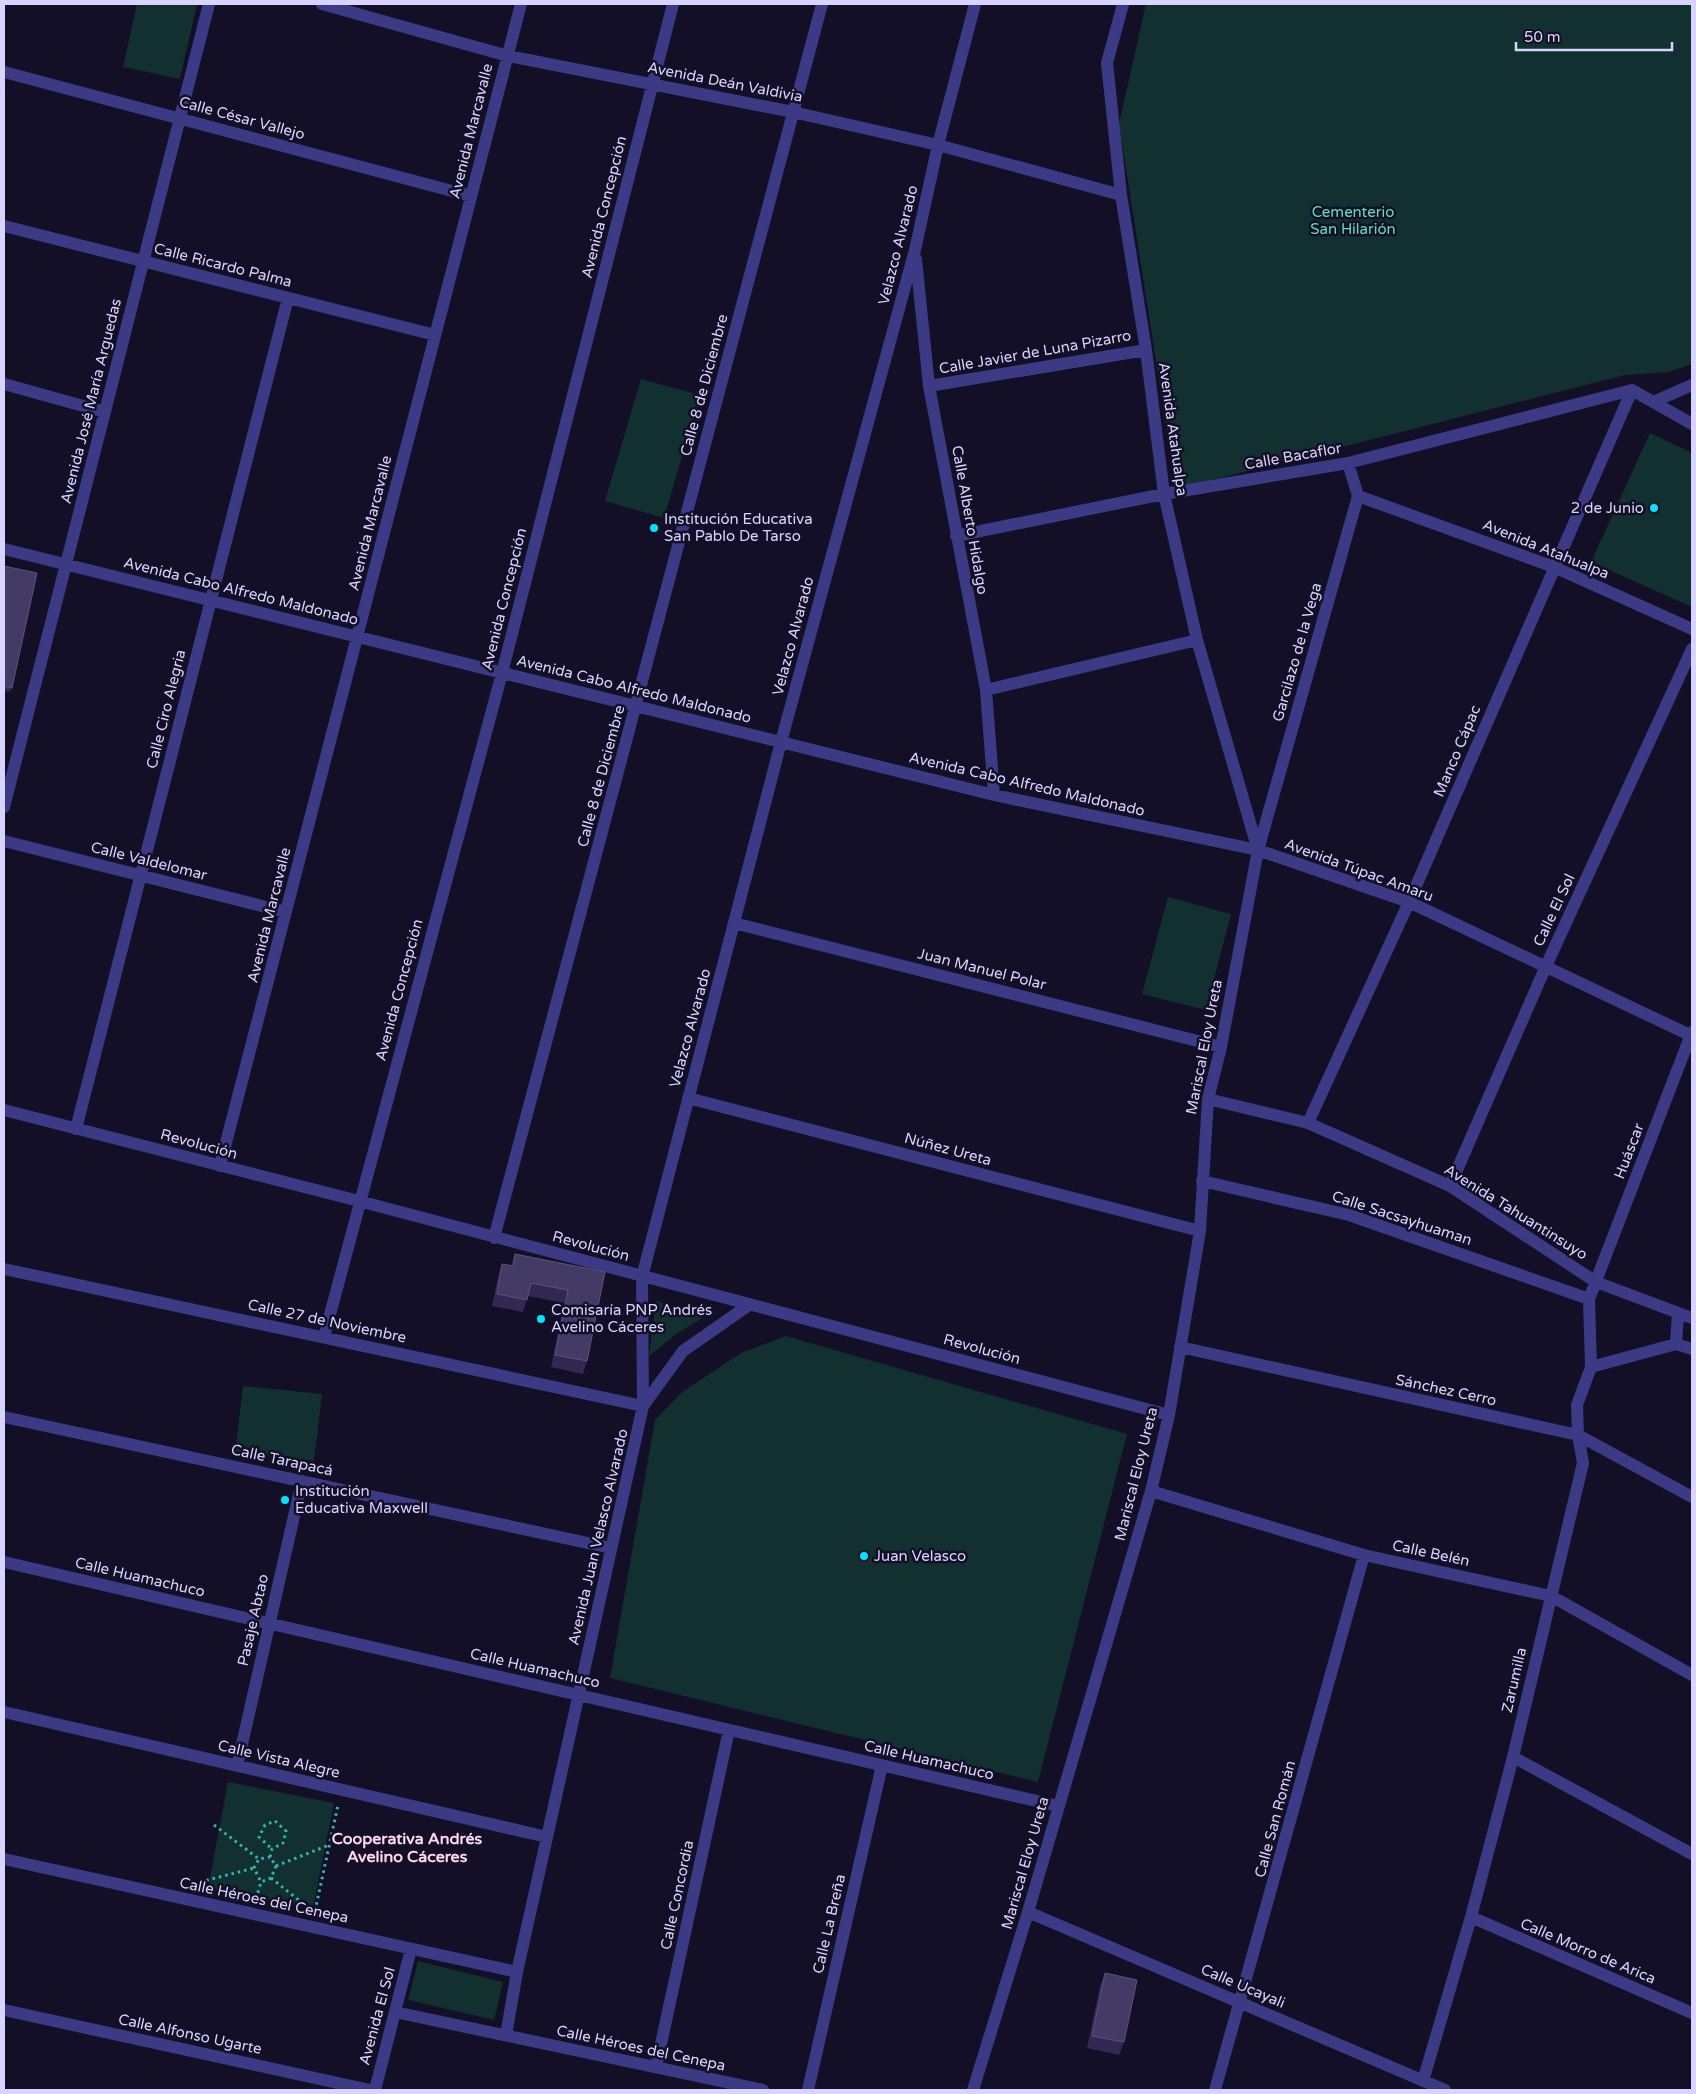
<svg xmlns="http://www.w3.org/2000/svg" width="1696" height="2094" font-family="'Varela Round',sans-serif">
<rect width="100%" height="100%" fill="#130f26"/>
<!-- green -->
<path fill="#12302f" d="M137,4H197L180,79L123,67Z
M1146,4H1692V364L1668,372L1625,375L1176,489L1119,124Z
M641,379L700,395L664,518L605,501Z
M1650,433L1692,453V607L1591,562Z
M1168,897L1231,914L1206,1010L1142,994Z
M656,1301L706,1316L675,1335L649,1356Z
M786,1336L1127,1434L1038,1782L610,1678L655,1420L682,1392L741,1353Z
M243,1386L322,1394L314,1461L235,1452Z
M228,1782L334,1803L313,1908L208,1888Z
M418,1961L503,1982L494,2020L408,2000Z"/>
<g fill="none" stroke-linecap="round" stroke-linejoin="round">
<!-- path -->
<path stroke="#2fb8b0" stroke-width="3" stroke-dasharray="2.5 4" stroke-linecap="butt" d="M214,1825L259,1859
M270,1857L272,1849L283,1843L286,1831L275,1821L265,1825L259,1837L272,1849
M276,1866L329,1845
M271,1878L310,1909
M200,1882L254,1868
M256,1899L261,1882L271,1878L276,1866L270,1857L259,1859L254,1868L261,1882
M315,1911L338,1805"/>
<!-- minor -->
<path stroke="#3d3a85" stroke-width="12" d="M322,4L508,56L793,112L938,145L1121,195
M1123,4L1107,63L1121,195L1146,350L1164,494L1197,640L1258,850
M4,72L471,196
M4,226L435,335
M916,259L929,386L986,690L994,795
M4,384L105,412
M929,386L1146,350
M1632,390L1692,424
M1653,402L1692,385
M1358,496L1554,567L1692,629
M956,536L1164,494L1348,463L1632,390
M4,549L994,795L1258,850L1409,902L1692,1036
M986,690L1197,640
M4,807L209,4
M4,841L286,912
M734,923L1221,1047
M688,1098L1200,1231
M1208,1099L1308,1123L1450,1186L1596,1282L1692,1318
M4,1110L359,1201L1169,1415
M1308,1123L1409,902L1632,390
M76,1129L288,298
M220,1166L521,4
M1202,1181L1349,1215L1589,1299
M1450,1186L1546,966L1692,649
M494,1238L822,4
M4,1269L643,1406L683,1351L749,1305
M324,1337L502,673L673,4
M1676,1344L1678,1314
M1676,1344L1692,1349
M1180,1347L1578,1435L1692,1497
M1591,1367L1676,1344
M4,1417L611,1548
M1151,1491L1364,1555L1551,1596L1692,1675
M4,1562L1058,1806
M4,1712L547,1837
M1513,1757L1692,1854
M237,1766L302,1481
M4,1859L517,1972
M1028,1912L1445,2090
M1471,1917L1692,2013
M4,2010L370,2090
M395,2012L763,2090
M506,2035L517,1972L643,1406L642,1277L781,742L915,250L938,145L975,4
M656,2067L729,1730
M1423,2081L1471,1917L1513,1757L1583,1463L1578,1435L1577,1405L1591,1367L1589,1299L1692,1032
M375,2090L411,1949
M808,2090L882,1765
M973,2090L1028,1912L1151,1491L1169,1415L1200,1231L1208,1099L1221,1047L1258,850L1358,496L1348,463
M1215,2090L1364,1555"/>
</g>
<!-- wall -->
<path fill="#312854" d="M4,566L12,688L10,692L4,691Z
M515,1254L605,1272L587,1361L583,1374L551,1367L564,1303L528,1296L523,1312L492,1306L498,1277L502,1264L511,1266Z
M1105,1973L1124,2042L1119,2055L1087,2048L1100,1986Z"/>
<!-- building -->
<path fill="#433a66" stroke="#5a527e" d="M4,566L37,573L12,688L4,686Z
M515,1254L605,1272L587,1361L555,1355L568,1290L531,1283L527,1300L497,1294L502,1264L513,1266Z
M1105,1973L1137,1980L1124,2042L1092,2036Z"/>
<!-- markers -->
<g fill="#00e5ff" stroke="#130f26" stroke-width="2">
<circle cx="1654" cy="508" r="5"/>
<circle cx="654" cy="528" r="5"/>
<circle cx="541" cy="1319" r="5"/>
<circle cx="285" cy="1500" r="5"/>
<circle cx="864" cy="1556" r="5"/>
</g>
<g text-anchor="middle" stroke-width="5" stroke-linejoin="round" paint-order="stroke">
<!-- street labels -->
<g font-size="15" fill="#d9d4ff" stroke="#130f26">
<text transform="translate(725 82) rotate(11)" y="5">Avenida Deán Valdivia</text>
<text transform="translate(242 118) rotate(15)" y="5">Calle César Vallejo</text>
<text transform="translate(471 131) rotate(-76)" y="5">Avenida Marcavalle</text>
<text transform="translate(604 207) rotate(-76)" y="5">Avenida Concepción</text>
<text transform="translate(898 245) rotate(-76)" y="5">Velazco Alvarado</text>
<text transform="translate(223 265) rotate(14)" y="5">Calle Ricardo Palma</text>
<text transform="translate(1035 352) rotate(-10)" y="5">Calle Javier de Luna Pizarro</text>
<text transform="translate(704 385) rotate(-75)" y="5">Calle 8 de Diciembre</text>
<text transform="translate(91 401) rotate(-76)" y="5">Avenida José María Arguedas</text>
<text transform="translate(1173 429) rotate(82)" y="5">Avenida Atahualpa</text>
<text transform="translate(1293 456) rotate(-10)" y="5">Calle Bacaflor</text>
<text transform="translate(970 520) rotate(80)" y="5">Calle Alberto Hidalgo</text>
<text transform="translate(370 523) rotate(-76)" y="5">Avenida Marcavalle</text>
<text transform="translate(1546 549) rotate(22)" y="5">Avenida Atahualpa</text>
<text transform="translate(241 591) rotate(14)" y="5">Avenida Cabo Alfredo Maldonado</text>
<text transform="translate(504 599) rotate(-76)" y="5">Avenida Concepción</text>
<text transform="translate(793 636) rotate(-75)" y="5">Velazco Alvarado</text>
<text transform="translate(1297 652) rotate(-74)" y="5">Garcilazo de la Vega</text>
<text transform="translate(634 689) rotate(14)" y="5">Avenida Cabo Alfredo Maldonado</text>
<text transform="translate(166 709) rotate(-76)" y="5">Calle Ciro Alegria</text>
<text transform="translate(1457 751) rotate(-67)" y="5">Manco Cápac</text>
<text transform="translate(601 776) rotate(-75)" y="5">Calle 8 de Diciembre</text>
<text transform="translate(1027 784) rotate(13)" y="5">Avenida Cabo Alfredo Maldonado</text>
<text transform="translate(149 861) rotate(14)" y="5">Calle Valdelomar</text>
<text transform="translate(1359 870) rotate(20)" y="5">Avenida Túpac Amaru</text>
<text transform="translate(1554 910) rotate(-65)" y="5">Calle El Sol</text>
<text transform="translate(269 915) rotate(-76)" y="5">Avenida Marcavalle</text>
<text transform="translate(982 969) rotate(14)" y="5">Juan Manuel Polar</text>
<text transform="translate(399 990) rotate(-75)" y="5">Avenida Concepción</text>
<text transform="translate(690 1028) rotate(-75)" y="5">Velazco Alvarado</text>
<text transform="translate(1204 1047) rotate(-79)" y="5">Mariscal Eloy Ureta</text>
<text transform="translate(199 1144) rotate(15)" y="5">Revolución</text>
<text transform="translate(948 1149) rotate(15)" y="5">Núñez Ureta</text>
<text transform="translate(1629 1151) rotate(-69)" y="5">Huáscar</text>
<text transform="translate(1516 1212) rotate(32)" y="5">Avenida Tahuantinsuyo</text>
<text transform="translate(1402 1218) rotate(18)" y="5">Calle Sacsayhuaman</text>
<text transform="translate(591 1246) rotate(15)" y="5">Revolución</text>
<text transform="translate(327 1321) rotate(12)" y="5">Calle 27 de Noviembre</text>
<text transform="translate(982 1349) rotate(15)" y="5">Revolución</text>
<text transform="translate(1446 1390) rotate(12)" y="5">Sánchez Cerro</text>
<text transform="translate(282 1460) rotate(12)" y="5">Calle Tarapacá</text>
<text transform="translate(1136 1474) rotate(-76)" y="5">Mariscal Eloy Ureta</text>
<text transform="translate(598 1537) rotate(-77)" y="5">Avenida Juan Velasco Alvarado</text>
<text transform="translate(1431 1553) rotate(12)" y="5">Calle Belén</text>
<text transform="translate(140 1577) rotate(13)" y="5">Calle Huamachuco</text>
<text transform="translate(253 1620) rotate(-77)" y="5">Pasaje Abtao</text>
<text transform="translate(535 1668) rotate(13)" y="5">Calle Huamachuco</text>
<text transform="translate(1514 1680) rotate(-77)" y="5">Zarumilla</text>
<text transform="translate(279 1759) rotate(13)" y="5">Calle Vista Alegre</text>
<text transform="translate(929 1760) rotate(13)" y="5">Calle Huamachuco</text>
<text transform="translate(1275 1819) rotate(-75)" y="5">Calle San Román</text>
<text transform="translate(1025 1863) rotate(-74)" y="5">Mariscal Eloy Ureta</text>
<text transform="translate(677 1895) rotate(-78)" y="5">Calle Concordia</text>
<text transform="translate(264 1900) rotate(12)" y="5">Calle Héroes del Cenepa</text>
<text transform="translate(829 1924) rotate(-77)" y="5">Calle La Breña</text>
<text transform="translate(1588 1951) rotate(23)" y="5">Calle Morro de Arica</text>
<text transform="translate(1243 1986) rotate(23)" y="5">Calle Ucayali</text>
<text transform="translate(377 2016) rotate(-75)" y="5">Avenida El Sol</text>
<text transform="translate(190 2034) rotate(12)" y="5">Calle Alfonso Ugarte</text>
<text transform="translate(641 2048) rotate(12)" y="5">Calle Héroes del Cenepa</text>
</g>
<!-- park labels -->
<g font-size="15" fill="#5fe0c0" stroke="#130f26">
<text x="1353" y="217">Cementerio<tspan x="1353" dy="17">San Hilarión</tspan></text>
</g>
<!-- poi labels -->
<g font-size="15" fill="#d9d4ff" stroke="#130f26" text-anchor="start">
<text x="1644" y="513" text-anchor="end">2 de Junio</text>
<text x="664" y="524">Institución Educativa<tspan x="664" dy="17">San Pablo De Tarso</tspan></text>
<text x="551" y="1315">Comisaría PNP Andrés<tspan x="551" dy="17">Avelino Cáceres</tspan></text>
<text x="295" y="1496">Institución<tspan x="295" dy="17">Educativa Maxwell</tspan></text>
<text x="874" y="1561">Juan Velasco</text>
</g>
<!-- neighbourhood labels -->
<g font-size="16" font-weight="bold" fill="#ffd6f0" stroke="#130f26">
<text x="407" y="1844">Cooperativa Andrés<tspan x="407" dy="18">Avelino Cáceres</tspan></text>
</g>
</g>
<!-- border -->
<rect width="1696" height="2094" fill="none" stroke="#d9d4ff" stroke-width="10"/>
<!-- scale -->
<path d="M1516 42v8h156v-8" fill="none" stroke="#d9d4ff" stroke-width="2.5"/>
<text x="1524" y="42" font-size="15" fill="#d9d4ff" stroke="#130f26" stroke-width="4" paint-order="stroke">50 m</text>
</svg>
